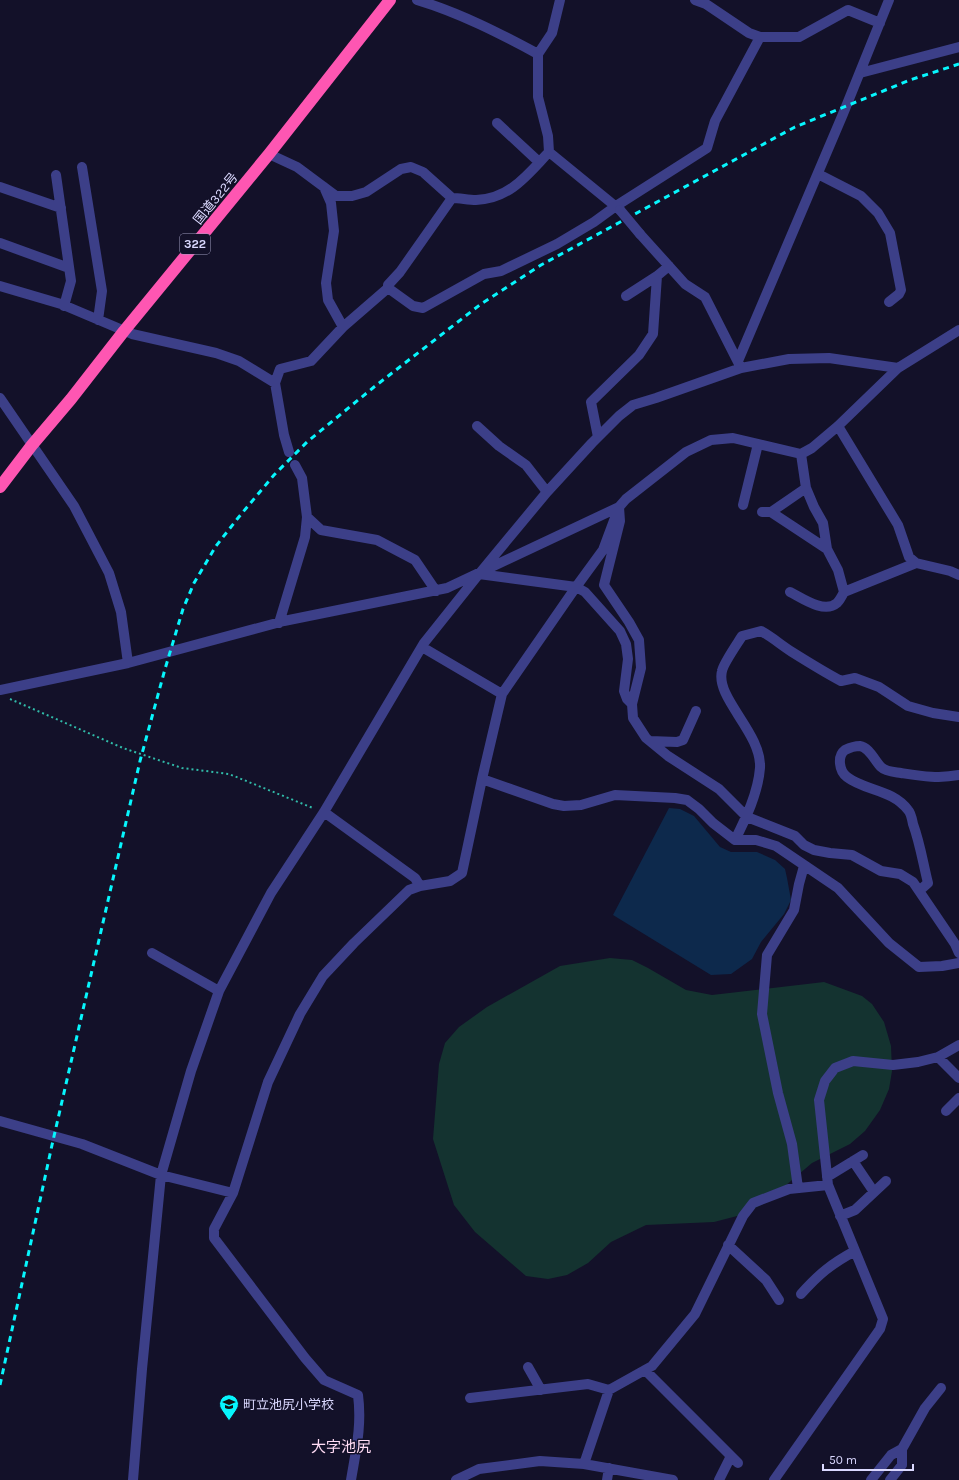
<svg xmlns="http://www.w3.org/2000/svg" width="959" height="1480" font-family="Karla,'Noto Sans JP',sans-serif">
<rect width="100%" height="100%" fill="#131129"/>
<!-- green -->
<path fill="#143330" d="M610,958L632,960L648,968L686,990L712,995L824,982L862,996L872,1004L884,1022L891,1046L892,1071L889,1089L880,1110L865,1131L850,1144L812,1163L765,1203L741,1215L714,1222L646,1225L611,1242L588,1263L567,1275L548,1279L526,1276L475,1232L454,1205L433,1139L439,1064L445,1043L459,1027L487,1007L560,966Z"/>
<!-- water -->
<path fill="#0d294c" d="M669,808L680,809L694,816L720,847L731,852H757L775,860L785,869L787,878L791,900L784,914L761,942L752,959L731,974L711,975L613,915Z"/>
<g fill="none" stroke-linecap="round" stroke-linejoin="round">
<!-- path -->
<path stroke="#31bba9" stroke-width="2" stroke-dasharray="2 3" stroke-linecap="butt" d="M10,699L123,748L182,768L229,774L313,808"/>
<!-- minor -->
<path stroke="#3c3f88" stroke-width="10" d="M417,0C460,13 499,33 538,54
M560,0L552,33L538,54V97L548,136L549,152L620,210
M695,0L706,4L749,33L760,37H799L848,10L880,23
M860,73L959,47
M497,123L539,162
M269,154L297,167L336,196H352L366,192L401,169L411,167L423,172L452,198
M82,167L102,291L98,320
M818,174L861,196L878,213L890,233L901,290L899,294L889,302
M56,175L71,281L64,306
M0,187L61,208
M324,187L331,203L334,231L326,283L328,300L343,327
M640,234L685,284L705,297L739,364
M0,243L69,268
M0,286L61,304L132,334L216,353L239,361L275,383L280,369L311,361L343,327L388,288V285L400,272L452,198C460,198 468,200 476,200C510,199 528,174 549,152
M388,288L413,306L423,308L484,274L501,271L557,244L594,222L616,206L707,148L715,121L760,37
M626,296L657,276
M738,361L843,114L889,0
M275,383L284,435L289,452
M0,398L74,506L109,573L121,612L128,663
M477,426L499,446L526,465L547,492
M838,426L898,525L909,557L916,563L950,571L959,575
M598,437L591,402L639,355L653,334L657,276L669,266
M806,488L814,507L823,523L827,549
M743,505L758,444
M619,507L620,521L604,585L629,622L639,640L641,668L632,704L633,718L646,738L668,756L719,789L747,817L795,836L804,845L814,850L830,853L852,855L881,871L900,874L913,882L955,944L959,953
M762,512H771L806,488L801,454
M771,512L827,549L838,570L844,592
M307,517L321,530L377,540L415,560L436,591
M479,574L576,587L502,694L482,779
M790,592C802,598 824,614 837,603C840,600 842,596 844,592L916,563
M279,623L305,537L307,517L302,478L295,465
M422,647L502,694
M0,690L128,663L284,621L447,588L619,507
M632,704L627,699L624,691L628,659L626,644L620,631L585,592L576,587L603,550L619,507L626,499L686,452L711,440L733,438L801,454L812,448L838,426L898,368L959,330
M650,741L677,742L683,740L696,711
M324,812L415,878L420,886
M735,840C746,818 758,793 760,768C762,733 715,698 722,671C723,664 737,644 742,636L761,631C772,637 781,645 792,652C808,662 824,672 841,681L855,678L879,687L908,706L933,713L959,717
M919,891L928,883C923,863 920,843 913,824C912,819 911,813 908,810C892,789 865,791 847,777C839,771 837,756 845,750C849,748 855,746 860,746C869,747 875,761 881,767C886,772 895,772 901,773C921,776 939,779 959,775
M152,953L219,991
M938,1057L959,1078
M946,1111L959,1098
M0,1121L82,1144L161,1175L233,1193
M853,1161L874,1192
M827,1177L863,1155
M798,1188L792,1144L778,1093L762,1014L767,955L794,910L799,884L804,866
M840,1216L855,1210L886,1181
M728,1245L766,1280L779,1300
M801,1294C819,1274 831,1264 855,1251
M528,1367L541,1390
M645,1370L738,1463
M470,1398L588,1384L609,1390
M584,1464L609,1390L652,1366L695,1314L743,1216L753,1203L789,1189L828,1185
M133,1480L142,1369L161,1175L191,1071L219,991L271,893L324,812L424,643L479,574L547,492L592,443L619,416L633,405L656,398L741,368L789,359L829,358L898,368
M351,1480C356,1450 362,1425 358,1395L324,1380L305,1358L214,1238V1229L233,1193L268,1082L300,1014L323,976L354,943L409,890L420,886L450,881L462,873L482,779L553,804L564,806L581,805L615,795L675,798L687,800L699,809L713,823L735,840H756L776,846L838,888L889,943L919,967L942,966L959,963
M456,1480L479,1469L540,1461L584,1464L673,1480
M607,1480L609,1468
M719,1480L731,1456
M774,1480L880,1329L883,1319L828,1185L819,1100L825,1081L835,1068L853,1061L893,1065L918,1062L938,1057L959,1045
M871,1480L891,1455L902,1449
M890,1480L902,1465V1449L925,1408L941,1388"/>
<!-- highway -->
<path stroke="#fe56b2" stroke-width="12" d="M0,487L32,445L71,399L124,331L269,154L390,0"/>
<!-- rail -->
<path stroke="#07f6fd" stroke-width="3" stroke-dasharray="6 5" stroke-linecap="butt" d="M0,1385L52,1145L140,761L165,669L183,609L194,583L216,546L238,518L274,475L307,442L374,387L481,304L541,265L795,127L910,80L959,64"/>
<!-- minor-bridge -->
<path stroke="#3c3f88" stroke-width="10" d="M620,210L640,234"/>
</g>
<!-- icons -->
<defs>
<g id="school-pin" transform="scale(1)"><path d="M0 17L-7.5 6A9.5 9.5 0 1 1 7.5 6Z" fill="#07f6fd" stroke="#131129"/><path d="M0-5L7-2L0 1L-7-2ZM-4 1L0 2.5L4 1V4Q0 6-4 4Z" fill="#111"/></g>
</defs>
<g fill-rule="evenodd">
<use href="#school-pin" x="229" y="1404"/>
</g>
<g text-anchor="middle" stroke-width="3" stroke-linejoin="round" paint-order="stroke">
<!-- shield labels -->
<rect fill="#131129" stroke="#9f9dbf" stroke-width="1" x="180" y="234" width="30" height="20" rx="3"/>
<g font-size="12" font-weight="bold" fill="#dbd9ff">
<text x="195" y="248">322</text>
</g>
<!-- street labels -->
<g font-size="13" fill="#dbd9ff" stroke="#131129">
<text transform="translate(215 198) rotate(-51)" y="5">国道322号</text>
</g>
<!-- poi labels -->
<g font-size="13" fill="#dbd9ff" stroke="#131129" text-anchor="start">
<text x="243" y="1409">町立池尻小学校</text>
</g>
<!-- quarter labels -->
<g font-size="15" fill="#ffdbf4" stroke="#131129">
<text x="341" y="1452">大字池尻</text>
</g>
</g>
<!-- scale -->
<path d="M823 1464v6h90v-6" fill="none" stroke="#dbd9ff" stroke-width="2"/>
<text x="829" y="1464" font-size="12" fill="#dbd9ff" stroke="#131129" stroke-width="3" paint-order="stroke">50 m</text>
</svg>
